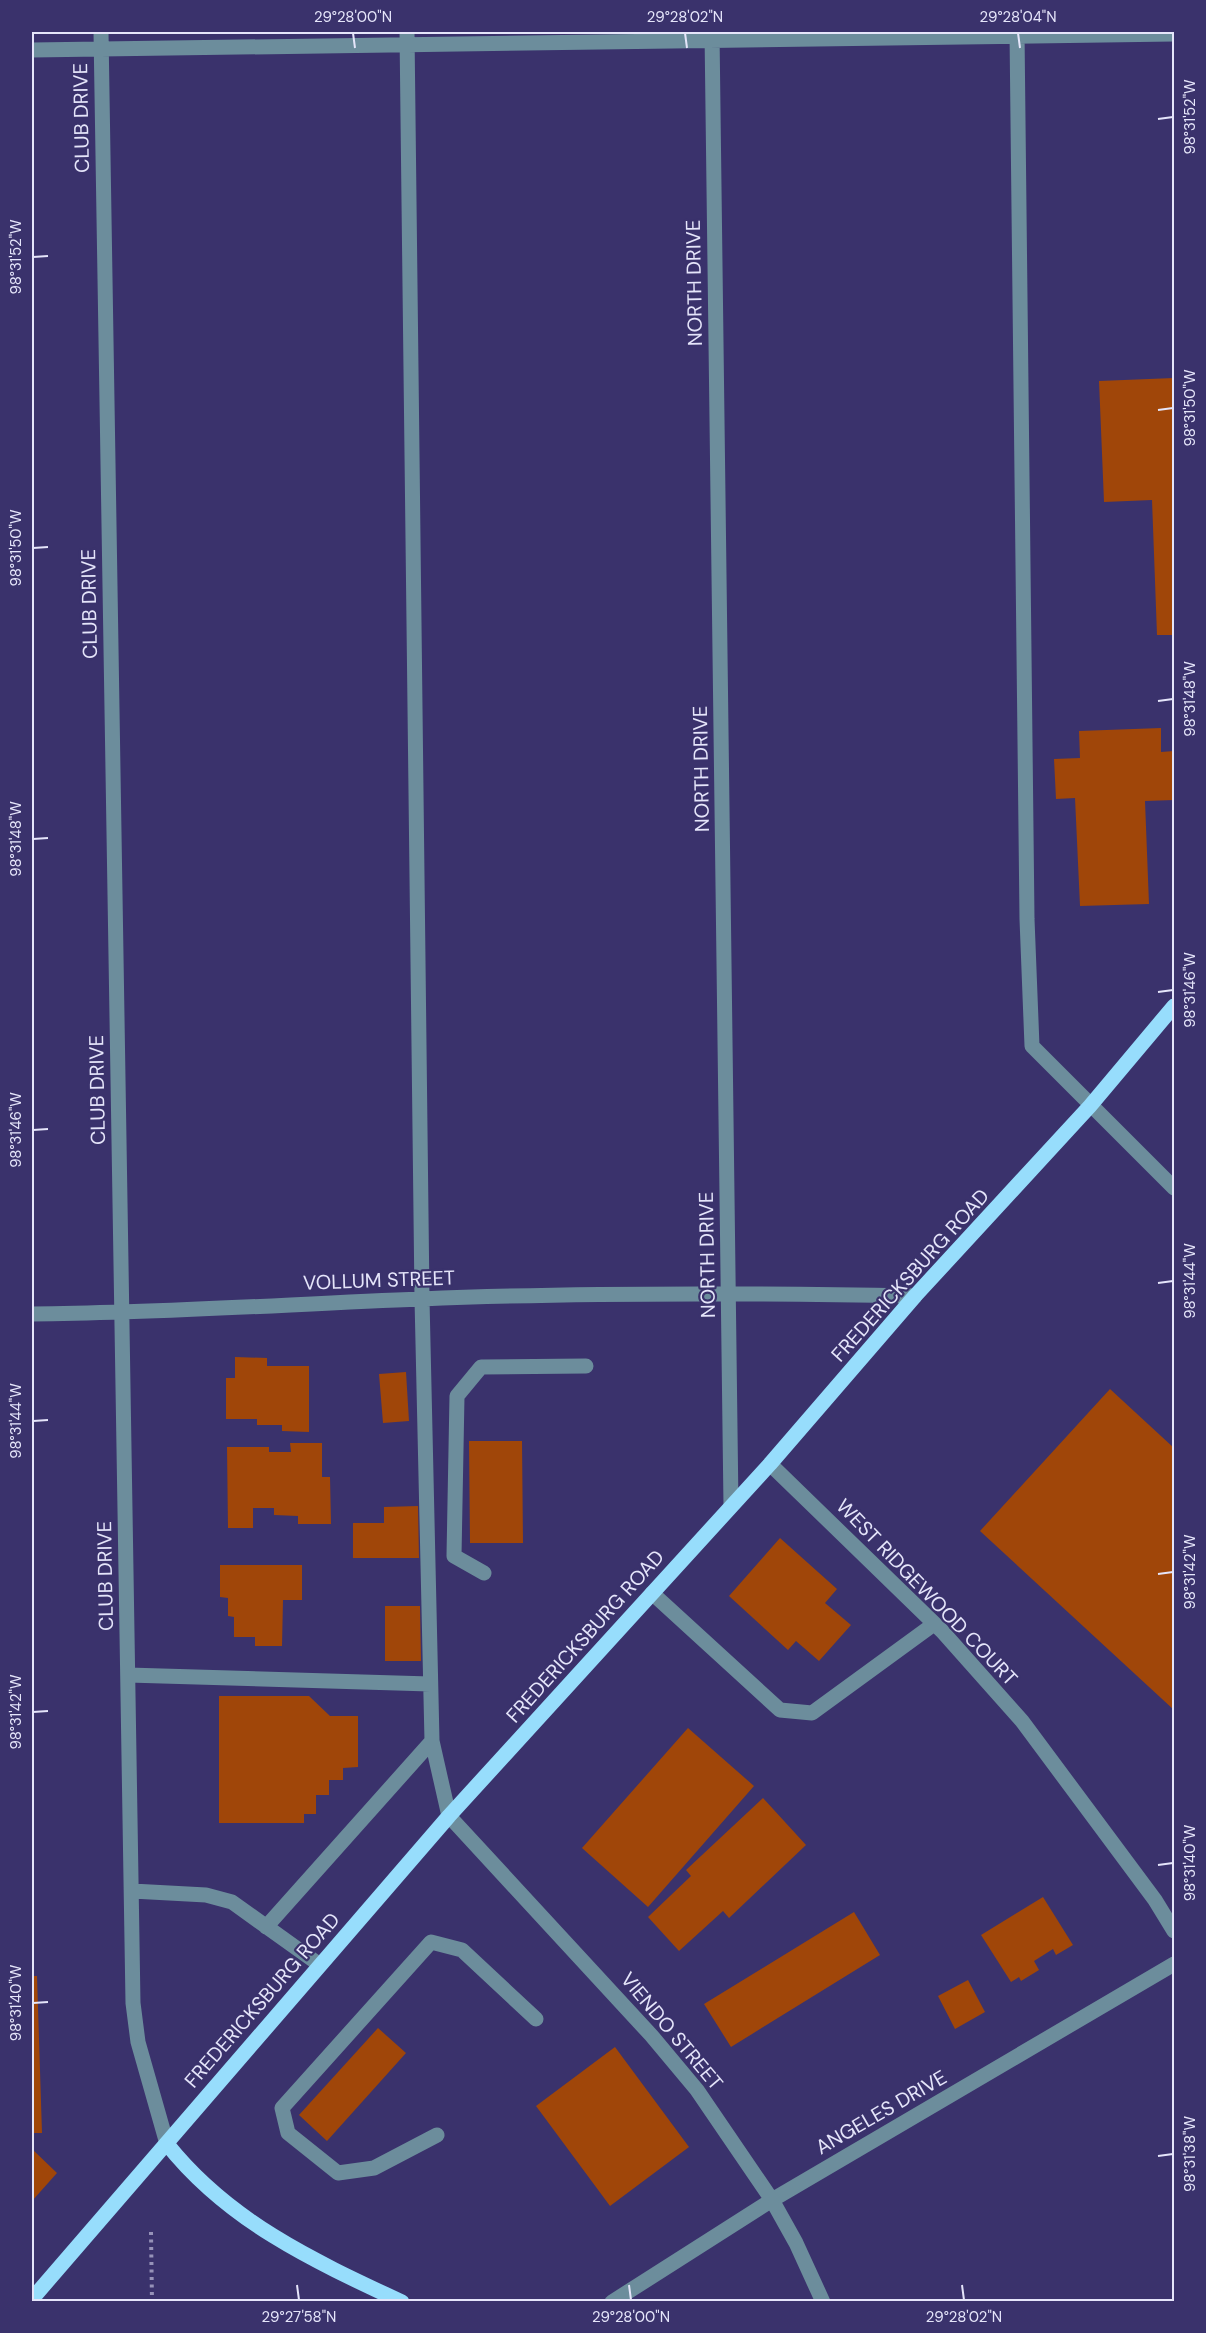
<svg xmlns="http://www.w3.org/2000/svg" width="1206" height="2333" font-family="'DM Sans',sans-serif">
<rect width="100%" height="100%" fill="#3a326c"/>
<!-- building -->
<path fill="#a04609" d="M1174,378V635H1157L1152,500L1104,502L1099,381Z
M1161,728V752L1174,751V800L1145,801L1149,904L1080,906L1075,798L1056,799L1054,759L1080,758L1079,731Z
M235,1357L267,1358V1366H309V1432L282,1431V1425H257V1419H226V1378H235Z
M406,1372L409,1421L383,1423L379,1374Z
M1110,1389L1174,1448V1710L980,1531Z
M469,1441H522L523,1543H470Z
M290,1443H322V1477H330L331,1524H298V1516L274,1515V1508H253V1528H228L227,1447H269V1452H291Z
M418,1506L419,1558H353V1523H384V1507Z
M780,1538L837,1589L825,1603L851,1625L819,1661L796,1641L788,1650L729,1596Z
M220,1565H302V1600H283L282,1646H255V1637H234V1617L228,1616V1598L220,1597Z
M385,1606H420L421,1661H385Z
M219,1696H309L330,1716H358V1767L343,1768V1780H329V1795H316V1814H304V1823H219Z
M688,1728L754,1786L648,1907L582,1848Z
M763,1798L806,1845L729,1918L723,1911L679,1951L648,1917L691,1876L686,1870Z
M1043,1897L1073,1945L1056,1955L1053,1949L1034,1961L1039,1970L1021,1981L1019,1977L1011,1982L981,1935Z
M854,1912L880,1955L731,2047L704,2004Z
M32,1976H37L42,2133H32Z
M968,1980L985,2012L955,2029L938,1996Z
M378,2028L406,2053L327,2141L299,2115Z
M615,2047L689,2147L610,2206L536,2106Z
M32,2149L57,2173L32,2201Z"/>
<g fill="none" stroke-linecap="round" stroke-linejoin="round">
<!-- path -->
<path stroke="#9692b8" stroke-width="4" stroke-dasharray="3 4.5" stroke-linecap="butt" d="M151,2232L152,2302"/>
<!-- minor -->
<path stroke="#6c8d9c" stroke-width="15" d="M101,32L133,2003L138,2042L167,2144
M407,32L422,1299L432,1741L449,1816L651,2035L697,2090L772,2200L796,2243L823,2302
M712,32L731,1506
M1017,32L1027,919L1032,1046L1174,1188
M32,50L1174,34
M32,1314C162,1313 291,1304 421,1299C586,1292 750,1293 915,1296
M770,1464L942,1631L1022,1721L1155,1900L1174,1931
M484,1573L454,1556L457,1396L481,1367L586,1366
M652,1593L780,1710L812,1713L934,1624
M128,1675L430,1684
M132,1891L206,1895L232,1902L320,1965
M266,1927L432,1741
M437,2135L374,2168L338,2173L288,2133L282,2108L431,1942L462,1950L536,2019
M612,2302L772,2200L1174,1964"/>
<!-- major -->
<path stroke="#97ddfc" stroke-width="15" d="M167,2144C229,2222 314,2261 402,2302
M32,2299L449,1816L770,1464L915,1296L1090,1106L1174,1006"/>
</g>
<!-- ticks -->
<path fill="none" stroke="#e5e5fa" stroke-width="2" d="M353,33L355,48M685,33L687,48M1018,33L1020,48M1158,119L1173,117M33,257L48,256M1158,410L1173,408M33,548L48,547M1158,701L1173,699M33,839L48,838M1158,992L1173,990M33,1130L48,1129M1158,1283L1173,1281M33,1421L48,1420M1158,1574L1173,1572M33,1712L48,1711M1158,1865L1173,1863M33,2003L48,2002M1158,2156L1173,2154M297,2285L299,2300M629,2285L631,2300M962,2285L964,2300"/>
<g text-anchor="middle" stroke-width="4.5" stroke-linejoin="round" paint-order="stroke">
<!-- street labels -->
<g font-size="20" fill="#e5e5fa" stroke="#3a326c">
<text transform="translate(81 118) rotate(-91)" y="7">CLUB DRIVE</text>
<text transform="translate(694 283) rotate(-91)" y="7">NORTH DRIVE</text>
<text transform="translate(89 604) rotate(-91)" y="7">CLUB DRIVE</text>
<text transform="translate(701 769) rotate(-91)" y="7">NORTH DRIVE</text>
<text transform="translate(97 1090) rotate(-91)" y="7">CLUB DRIVE</text>
<text transform="translate(707 1255) rotate(-91)" y="7">NORTH DRIVE</text>
<text transform="translate(910 1275) rotate(-48)" y="7">FREDERICKSBURG ROAD</text>
<text transform="translate(379 1280) rotate(-2)" y="7">VOLLUM STREET</text>
<text transform="translate(105 1576) rotate(-91)" y="7">CLUB DRIVE</text>
<text transform="translate(927 1592) rotate(46)" y="7">WEST RIDGEWOOD COURT</text>
<text transform="translate(585 1636) rotate(-48)" y="7">FREDERICKSBURG ROAD</text>
<text transform="translate(262 2000) rotate(-49)" y="7">FREDERICKSBURG ROAD</text>
<text transform="translate(672 2031) rotate(50)" y="7">VIENDO STREET</text>
<text transform="translate(881 2112) rotate(-30)" y="7">ANGELES DRIVE</text>
</g>
</g>
<!-- border -->
<rect width="1206" height="2333" fill="none" stroke="#3a326c" stroke-width="66"/>
<rect x="33" y="33" width="1140" height="2267" fill="none" stroke="#e5e5fa" stroke-width="2"/>
<g font-size="15" text-anchor="middle" fill="#e5e5fa">
<text x="353" y="22">29°28'00"N</text>
<text x="685" y="22">29°28'02"N</text>
<text x="1018" y="22">29°28'04"N</text>
<text transform="translate(1190 117) rotate(-90)" y="5">98°31'52"W</text>
<text transform="translate(16 257) rotate(-90)" y="5">98°31'52"W</text>
<text transform="translate(1190 408) rotate(-90)" y="5">98°31'50"W</text>
<text transform="translate(16 548) rotate(-90)" y="5">98°31'50"W</text>
<text transform="translate(1190 699) rotate(-90)" y="5">98°31'48"W</text>
<text transform="translate(16 839) rotate(-90)" y="5">98°31'48"W</text>
<text transform="translate(1190 990) rotate(-90)" y="5">98°31'46"W</text>
<text transform="translate(16 1130) rotate(-90)" y="5">98°31'46"W</text>
<text transform="translate(1190 1281) rotate(-90)" y="5">98°31'44"W</text>
<text transform="translate(16 1421) rotate(-90)" y="5">98°31'44"W</text>
<text transform="translate(1190 1572) rotate(-90)" y="5">98°31'42"W</text>
<text transform="translate(16 1712) rotate(-90)" y="5">98°31'42"W</text>
<text transform="translate(1190 1863) rotate(-90)" y="5">98°31'40"W</text>
<text transform="translate(16 2003) rotate(-90)" y="5">98°31'40"W</text>
<text transform="translate(1190 2154) rotate(-90)" y="5">98°31'38"W</text>
<text x="299" y="2322">29°27'58"N</text>
<text x="631" y="2322">29°28'00"N</text>
<text x="964" y="2322">29°28'02"N</text>
</g>
</svg>
